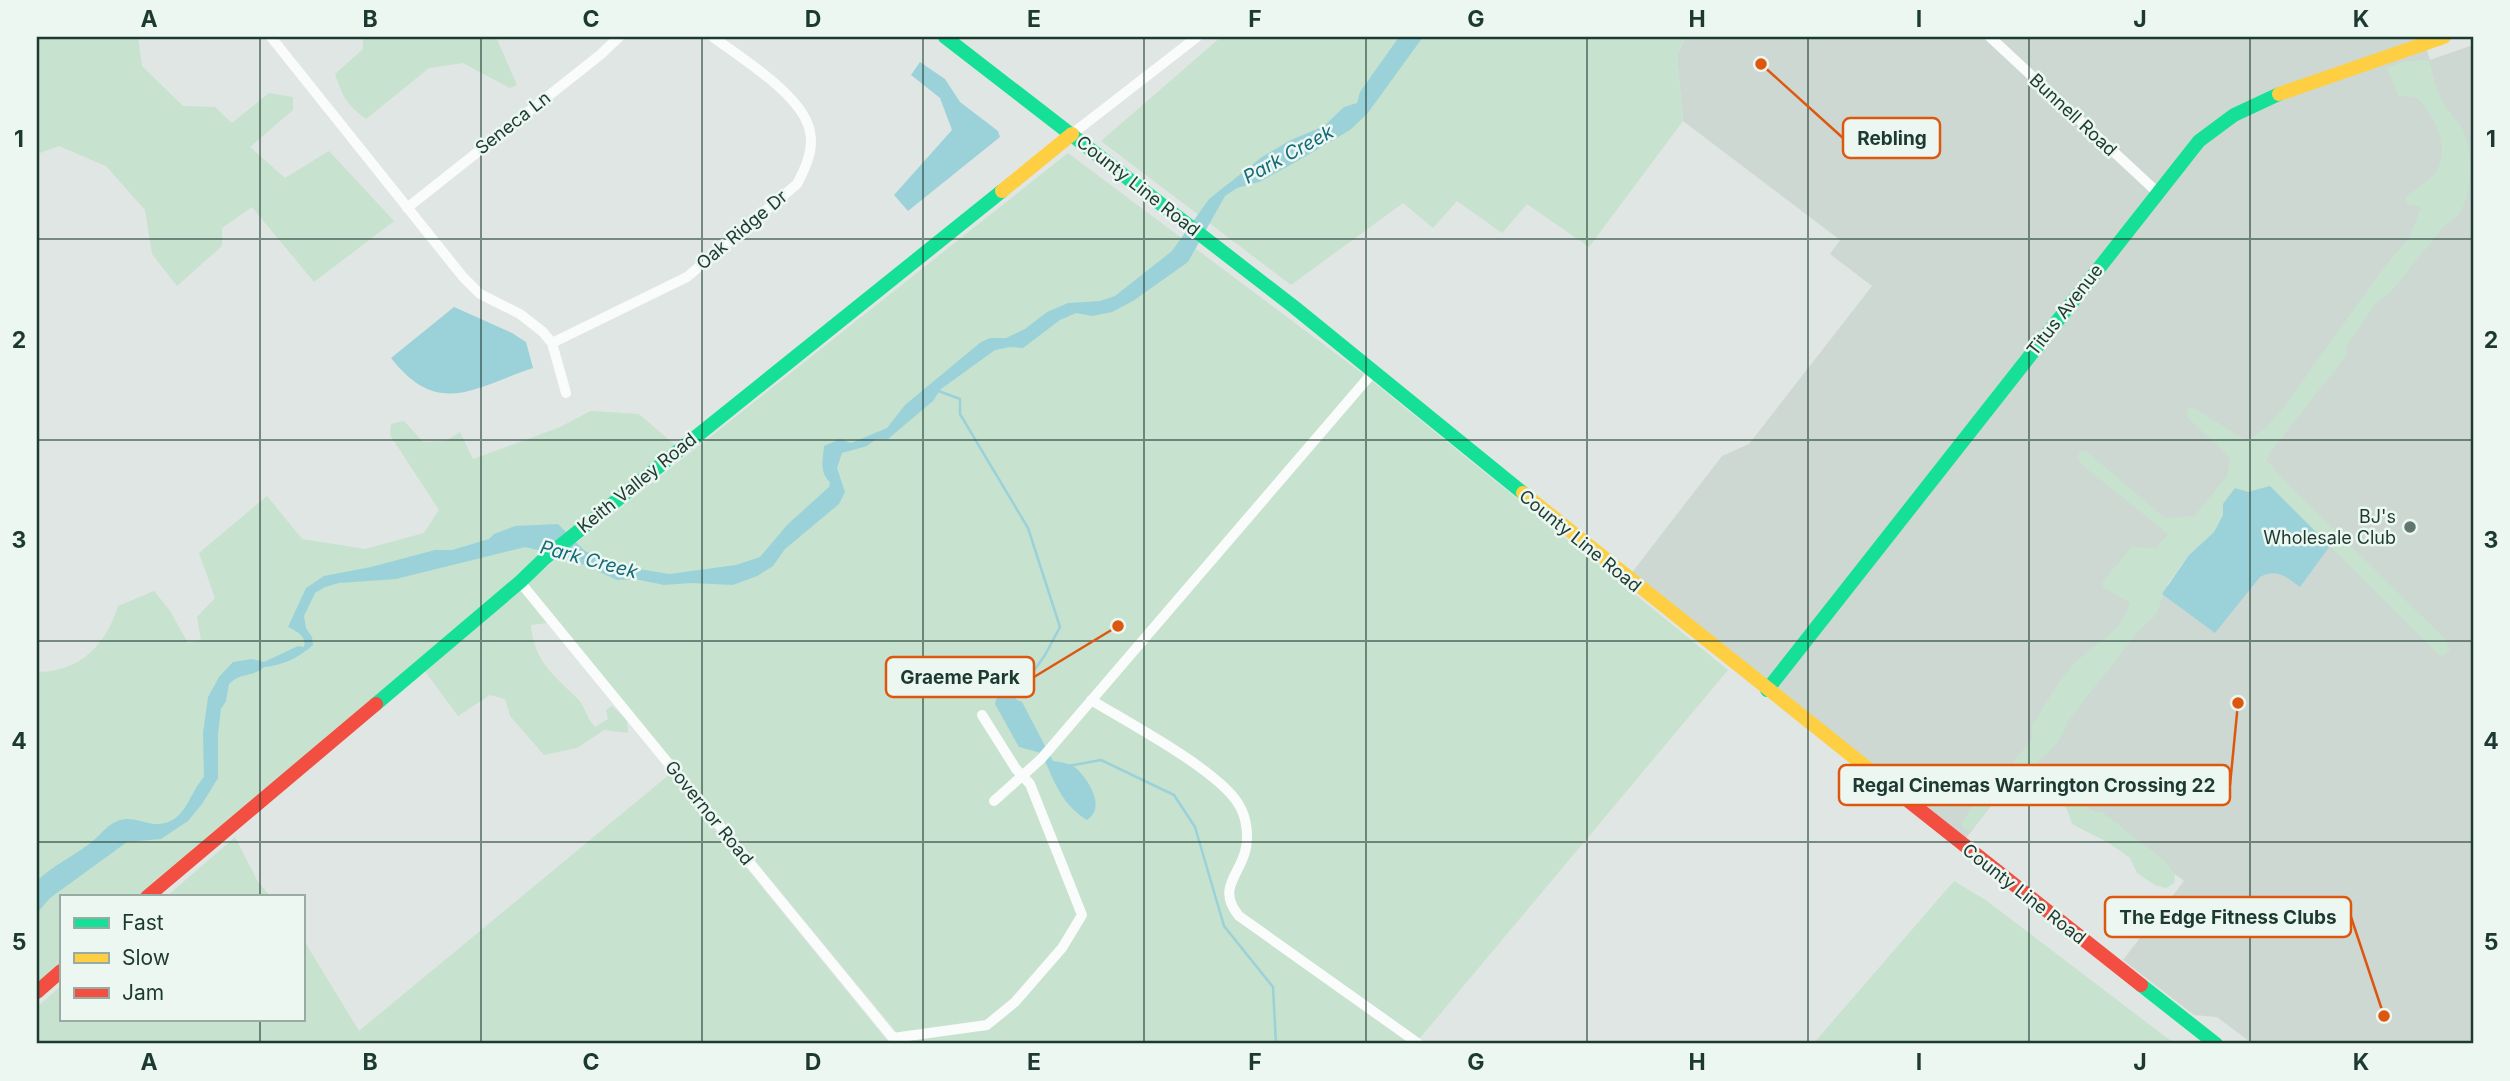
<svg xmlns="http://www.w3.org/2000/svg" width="2510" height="1081" font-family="Inter,sans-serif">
<rect width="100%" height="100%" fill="#e0e6e3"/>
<!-- built -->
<path fill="#cdd8d3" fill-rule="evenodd" d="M1686,37H2423L2430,60L2473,45V1044H2253L2217,1017L2194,1015L2123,960L2184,881L2026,761L1966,838L1630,575L1722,456L1749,444L1872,286L1830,254L1840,240L1683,121L1677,55ZM2251,467L2214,620L2163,582Z"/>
<!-- green -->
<path fill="#c7e2ce" d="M37,37H138L142,66L183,106L215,107L232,123L269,93L293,97V110L250,147L285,178L329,151L394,221L314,282L252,207L222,228V246L177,286L152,254L145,210L106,166L59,146L37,154Z
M363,37H496L517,85L510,88L463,63L429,68L366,119C347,105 343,97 335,74L363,49Z
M1221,37H1686L1677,55L1683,121L1589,247L1527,204L1502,233L1457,201L1433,228L1403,203L1291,285L1101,141Z
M2419,60L2429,61C2433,73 2436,90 2443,102C2448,111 2456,119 2462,128C2473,149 2472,186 2463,207C2459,216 2451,221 2444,226L2390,293L2377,302L2347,345L2346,356L2270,453L2267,460L2281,477L2446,640L2450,649L2445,655L2440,656L2271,487L2248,492L2223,515L2214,532L2189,555L2167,585L2156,615L2142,627L2068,721C2064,733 2058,744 2049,752C2044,757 2040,758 2036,764L2038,770L2070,794H2077L2085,800L2086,806L2093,812H2102L2166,862L2175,874L2174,883L2166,888L2155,885L2137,873L2130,858L2109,843L2072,824C2070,819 2069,813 2066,808C2055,793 2032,775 2014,775L1973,828L1969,830L1963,828L1961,823L1983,792L1992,788L2033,738L2031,727C2044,707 2059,679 2075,663C2095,643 2122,632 2130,603L2103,587L2102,582L2132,547L2156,548L2168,534L2081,464L2078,457L2080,451H2086L2165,518L2194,516L2228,475L2229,457L2187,417V411L2190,407L2196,409L2245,440C2261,435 2272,421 2283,408L2385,266L2409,238L2421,207L2407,204L2406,197C2415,189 2430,181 2436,172C2451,148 2434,115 2416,97L2398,96L2387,68L2402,62Z
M1068,153L1367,377L1728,670L1415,1044H906L526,583Z
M591,411L639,414L676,446L150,897H61V973L37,994V672C80,672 106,645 118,606L154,591L170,611L188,643L201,641L197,617L215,598L199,553L267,496L302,539L365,549L424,533L439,510L390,435L391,424L404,421L423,442L446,441L460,432L473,459L558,428Z
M520,587L547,623L531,625C534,662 554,675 578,699C585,706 586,718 595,727L608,719L606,710L612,706L627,720L628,733L604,730L577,748L544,755L510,716L505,699L490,695L458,716L424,670Z
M670,774L890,1044H37V1007L61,986V1020H303V939L359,1031Z
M235,837L258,882L271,897H166Z
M1954,881L1987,901L2175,1044H1813Z"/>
<!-- water -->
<path fill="#9bd2d9" d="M1399,37H1423L1367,114L1350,130L1294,163L1259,182L1237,188L1225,196L1188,262L1133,301L1112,312L1092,316L1076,313L1060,320L1023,348L1010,347L995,350L941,389L933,401L888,439H876L867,446L842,453L837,468L845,492L839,504L785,549L773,566L757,576L733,585L691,583L664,585L635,579L617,580L569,558L525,547L396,579L339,583L325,587L315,593L304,616L306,628L312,637L313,645C300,657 282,666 264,667C254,677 240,672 229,684L226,701L221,709L218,734V778L202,804L188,821L161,839L127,842L50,898L37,913V881C54,864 77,855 94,840C103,832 108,824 120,820C136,815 151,829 168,822C187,815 191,791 204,777L203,733L208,697L219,677L233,662L252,659L264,662L298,646L304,647C307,636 296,631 288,627L306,588L324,576L371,567L435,550H452L489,539L494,534L515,526L558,524L585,551L615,565L669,574L736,565L760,557L787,525L829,487L830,482C819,472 823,460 824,446L840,439L851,443L887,428L905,405L981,342L990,338H1006L1025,329L1047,312L1068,303L1100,301L1115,296L1172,251L1209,199L1233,180L1262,157L1291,140L1324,126L1344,107L1357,103L1360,92Z
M920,62L945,79L960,102L998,131L1000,137L908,211L894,195L952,130L940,98L911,75Z
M454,307L512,333L526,342L533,368C473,388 438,418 391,358Z
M2270,486L2330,546L2300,587C2286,577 2277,568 2260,577L2215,633L2162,594L2189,555L2214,532L2223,515V504L2235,488L2248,492Z
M1001,693L1022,702L1053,761C1062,762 1073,764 1079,771C1091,784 1105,808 1087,820C1059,802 1055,781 1041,753L1019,747L995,704L997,697Z"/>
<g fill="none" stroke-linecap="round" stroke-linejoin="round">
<!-- stream -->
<path stroke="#9bd2d9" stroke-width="2.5" d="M936,390L960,399V414L1028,528L1060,627L1045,655L1013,700
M1068,766L1101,760L1174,795L1195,827L1224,926L1273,987L1276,1044"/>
<!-- street -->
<path stroke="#fafbfb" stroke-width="10" d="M271,37L463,277L480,294L520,314L543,332L552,343
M1990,37L2157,192
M1072,134L1197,37
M407,208L600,55L619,37
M566,393L552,343L687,277L797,184C805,169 814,150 810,132C804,96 741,58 713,37
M520,582L898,1044
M1091,700C1127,722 1220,771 1239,805C1247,818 1249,837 1245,852C1238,877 1217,889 1239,916L1419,1044
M994,801L1041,759L1374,371
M893,1038L987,1025L1015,1002L1062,948L1082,915L1030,784L1016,769L982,715"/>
<!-- fast -->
<path stroke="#16e098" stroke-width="14" d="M945,37L1294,307L1523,493
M1767,690L2199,141L2234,115L2279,94
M376,704L520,582L545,558L1002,191
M2141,985L2216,1044"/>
<!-- slow -->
<path stroke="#ffcf43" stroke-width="14" d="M2279,94L2444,37
M1002,191L1072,134
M1523,493L1901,795"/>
<!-- jam -->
<path stroke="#f24e42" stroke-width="14" d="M1901,795L2141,985
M147,897L376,704
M37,992L61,971"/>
</g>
<!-- grid -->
<path fill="none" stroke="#1d3a32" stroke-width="2" stroke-opacity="0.55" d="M260,37V897M481,37V1044M702,37V1044M923,37V1044M1144,37V1044M1366,37V1044M1587,37V1044M1808,37V1044M2029,37V1044M2250,37V1044M37,239H2473M37,440H2473M37,641H2473M37,842H2473M260,1020V1044"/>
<!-- markers -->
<circle fill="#617670" stroke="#ecf7f1" stroke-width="2.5" cx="2410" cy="527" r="7"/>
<g text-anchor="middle" stroke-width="5" stroke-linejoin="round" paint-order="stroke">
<!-- street labels -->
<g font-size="18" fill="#1d3a32" stroke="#ecf7f1">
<text transform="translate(2073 115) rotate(43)" y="6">Bunnell Road</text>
<text transform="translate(513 123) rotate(-38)" y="6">Seneca Ln</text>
<text transform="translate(1138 186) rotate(38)" y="6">County Line Road</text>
<text transform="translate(742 230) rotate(-40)" y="6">Oak Ridge Dr</text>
<text transform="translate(2065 310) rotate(-52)" y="6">Titus Avenue</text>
<text transform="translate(637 483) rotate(-39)" y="6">Keith Valley Road</text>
<text transform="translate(1580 541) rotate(39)" y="6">County Line Road</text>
<text transform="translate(709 813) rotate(51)" y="6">Governor Road</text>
<text transform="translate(2024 894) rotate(38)" y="6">County Line Road</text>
</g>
<!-- poi labels -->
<g font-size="18" fill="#1d3a32" stroke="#ecf7f1" text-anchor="end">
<text x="2396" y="523">BJ's<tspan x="2396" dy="21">Wholesale Club</tspan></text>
</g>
<!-- water labels -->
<g font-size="19" font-style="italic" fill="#136a7a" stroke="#ecf7f1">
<text transform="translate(1288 154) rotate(-29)" y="7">Park Creek</text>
<text transform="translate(589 559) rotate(15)" y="7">Park Creek</text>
</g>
</g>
<!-- callouts -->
<path fill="none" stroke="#de570e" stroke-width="2.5" d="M1761 64L1843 138M1118 626L1034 677M2238 703L2230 785M2384 1016L2351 917"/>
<g fill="#de570e" stroke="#ecf7f1" stroke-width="2.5">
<circle cx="1761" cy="64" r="7"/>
<circle cx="1118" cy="626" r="7"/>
<circle cx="2238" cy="703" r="7"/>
<circle cx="2384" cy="1016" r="7"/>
</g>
<g fill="#ecf7f1" stroke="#de570e" stroke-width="2.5">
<rect x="1843" y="118" width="97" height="40" rx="7"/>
<rect x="886" y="657" width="148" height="40" rx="7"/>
<rect x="1839" y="765" width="391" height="40" rx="7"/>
<rect x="2105" y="897" width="246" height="40" rx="7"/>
</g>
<g font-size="19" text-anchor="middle" font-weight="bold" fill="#1d3a32">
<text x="1892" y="145">Rebling</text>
<text x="960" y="684">Graeme Park</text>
<text x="2034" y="792">Regal Cinemas Warrington Crossing 22</text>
<text x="2228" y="924">The Edge Fitness Clubs</text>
</g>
<!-- border -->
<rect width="2510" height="1081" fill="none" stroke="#ecf7f1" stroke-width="77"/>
<!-- legend -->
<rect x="60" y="895" width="245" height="126" fill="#ecf7f1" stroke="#99aba5" stroke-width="2"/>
<rect x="74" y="918" width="35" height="10" fill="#16e098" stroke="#99aba5" stroke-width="2"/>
<text x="122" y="930" font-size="21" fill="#1d3a32">Fast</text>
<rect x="74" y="953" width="35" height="10" fill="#ffcf43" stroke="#99aba5" stroke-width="2"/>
<text x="122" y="965" font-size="21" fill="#1d3a32">Slow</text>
<rect x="74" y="988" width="35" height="10" fill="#f24e42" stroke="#99aba5" stroke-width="2"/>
<text x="122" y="1000" font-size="21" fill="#1d3a32">Jam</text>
<rect x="38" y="38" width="2434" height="1004" fill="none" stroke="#1d3a32" stroke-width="2.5"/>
<g font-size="23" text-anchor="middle" font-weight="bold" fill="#1d3a32">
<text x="149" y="27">A</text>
<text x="370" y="27">B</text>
<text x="591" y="27">C</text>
<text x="813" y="27">D</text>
<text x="1034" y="27">E</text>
<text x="1255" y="27">F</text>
<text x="1476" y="27">G</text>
<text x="1697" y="27">H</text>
<text x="1919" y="27">I</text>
<text x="2140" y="27">J</text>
<text x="2361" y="27">K</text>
<text x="19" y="147">1</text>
<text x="2491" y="147">1</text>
<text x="19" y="348">2</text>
<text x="2491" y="348">2</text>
<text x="19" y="548">3</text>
<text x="2491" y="548">3</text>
<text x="19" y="749">4</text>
<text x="2491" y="749">4</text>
<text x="19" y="950">5</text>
<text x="2491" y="950">5</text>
<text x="149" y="1070">A</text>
<text x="370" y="1070">B</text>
<text x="591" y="1070">C</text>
<text x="813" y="1070">D</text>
<text x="1034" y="1070">E</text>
<text x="1255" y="1070">F</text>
<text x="1476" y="1070">G</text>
<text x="1697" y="1070">H</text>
<text x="1919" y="1070">I</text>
<text x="2140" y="1070">J</text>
<text x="2361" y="1070">K</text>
</g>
</svg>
